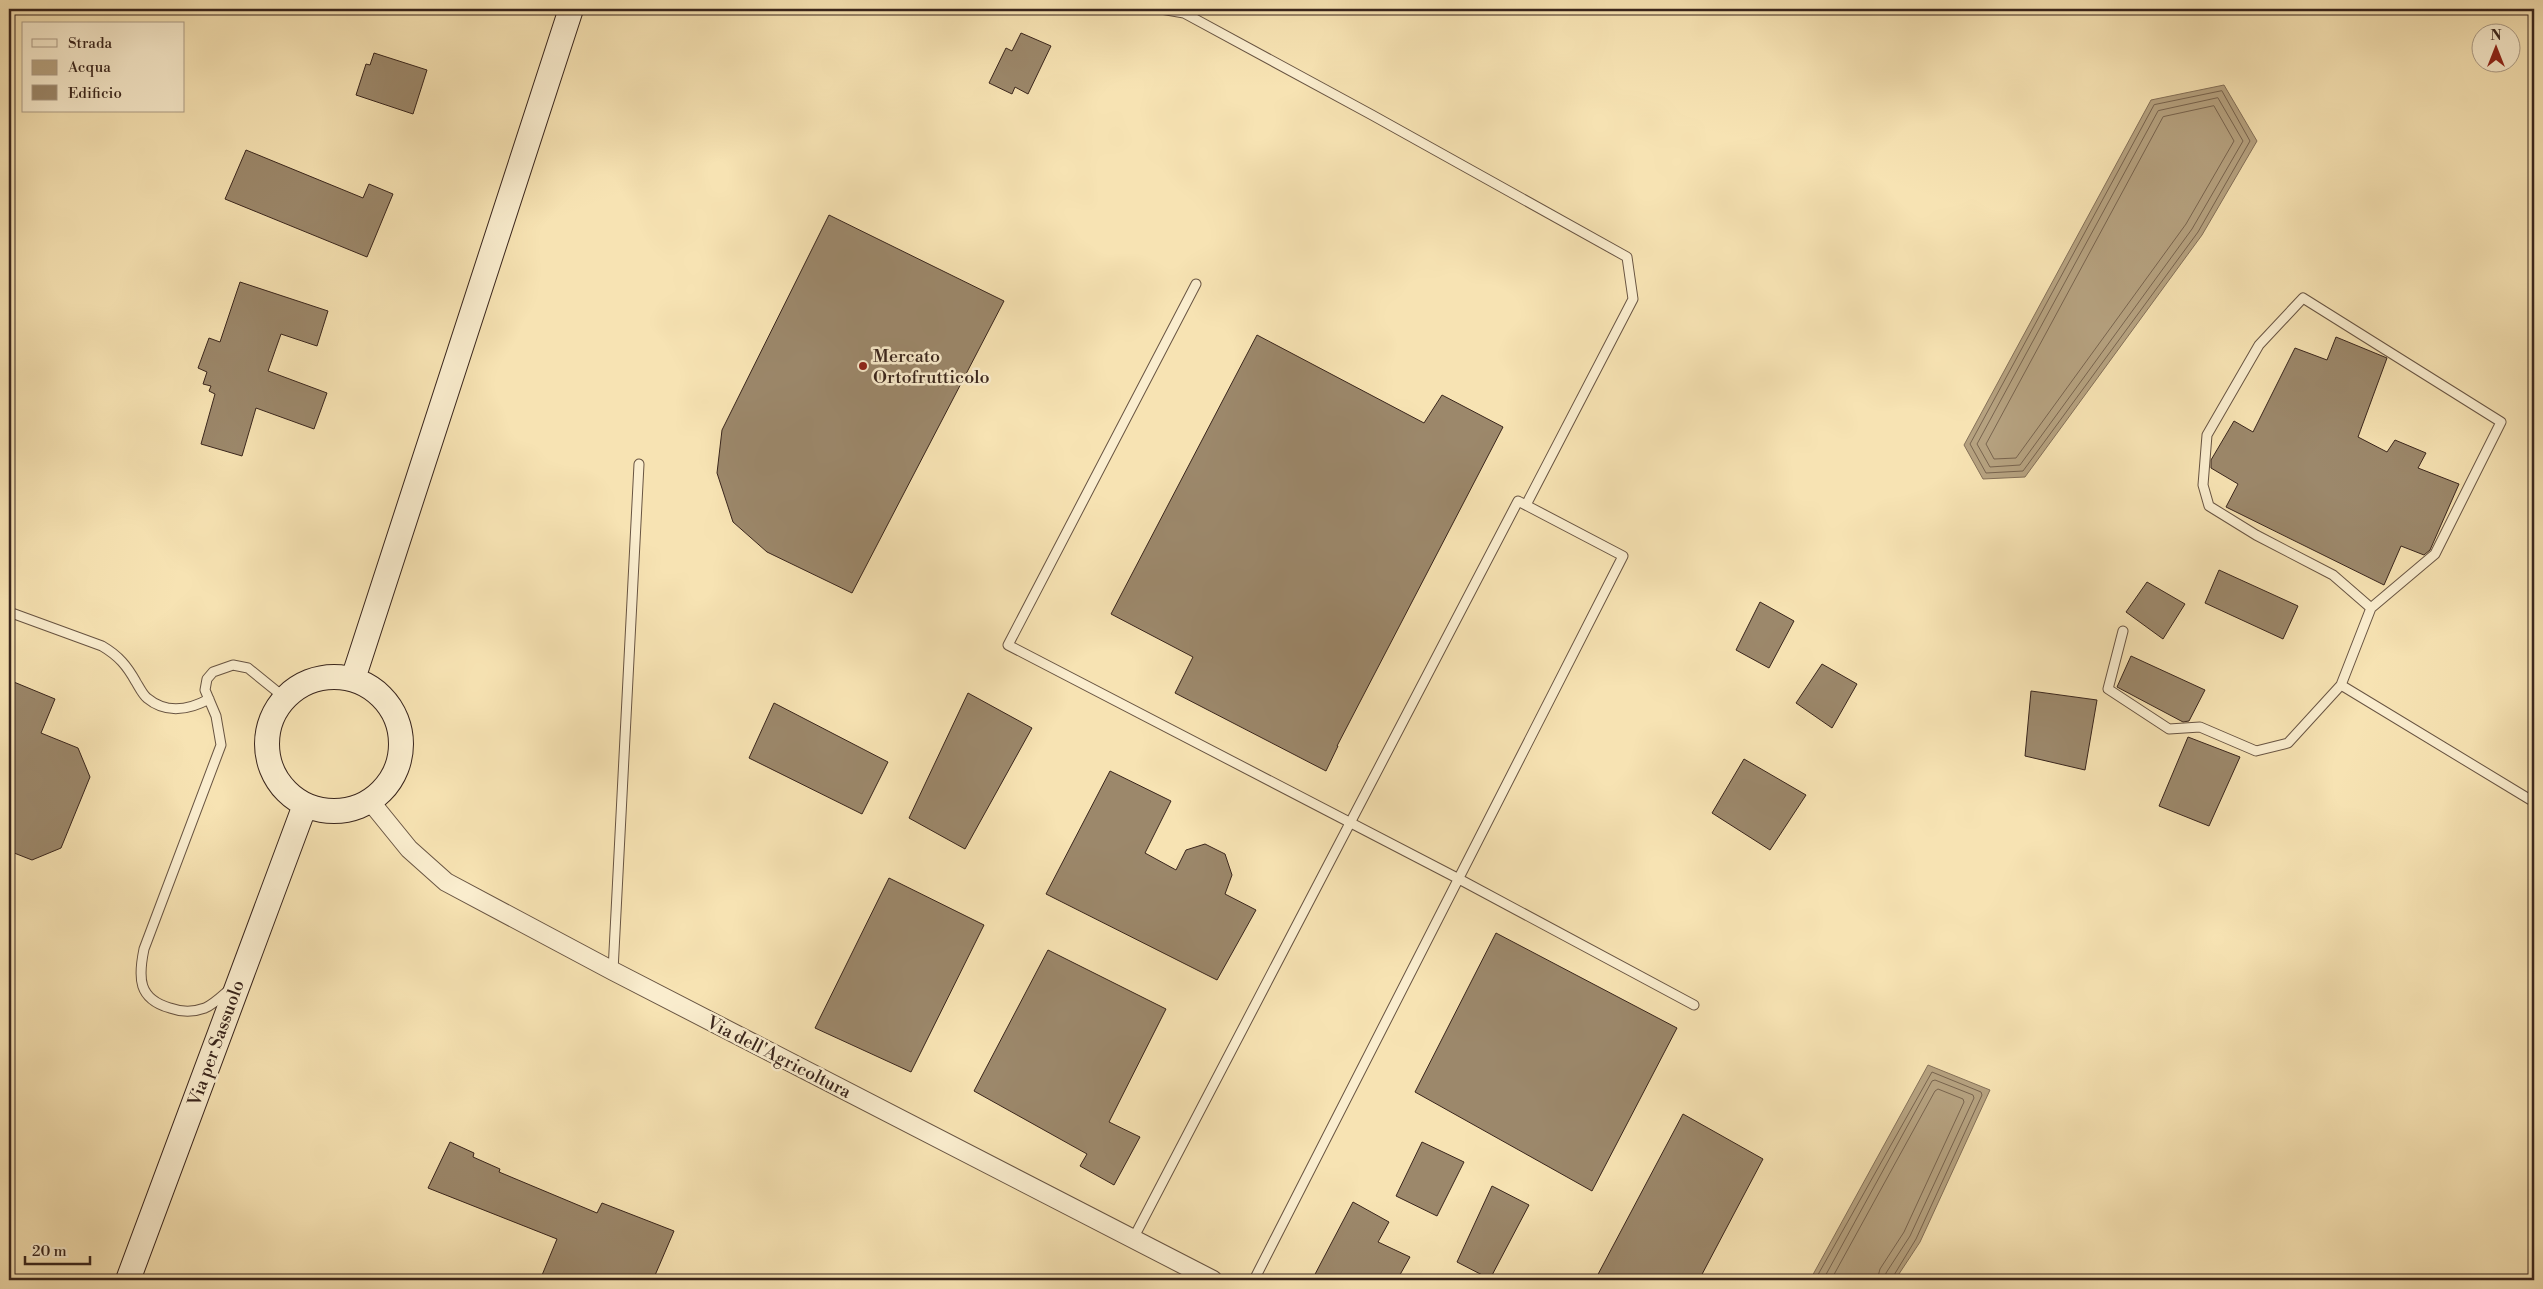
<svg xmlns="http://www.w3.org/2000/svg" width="2543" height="1289" font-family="'Libre Bodoni',serif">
<rect width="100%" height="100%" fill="#f7e3b3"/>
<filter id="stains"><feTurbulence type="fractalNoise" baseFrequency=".004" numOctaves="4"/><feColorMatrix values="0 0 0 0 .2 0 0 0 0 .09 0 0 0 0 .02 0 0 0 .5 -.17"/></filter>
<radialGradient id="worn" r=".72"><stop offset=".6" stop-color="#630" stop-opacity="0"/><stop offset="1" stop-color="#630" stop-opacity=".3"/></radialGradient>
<!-- water -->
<path fill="#b6a280" stroke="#847058" d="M2224,85L2257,141L2202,235L2025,477L1983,479L1964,445L2151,100Z
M1928,1065L1990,1090L1920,1242L1895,1280H1810Z"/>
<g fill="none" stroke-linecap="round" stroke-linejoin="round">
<!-- shore -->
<path stroke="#78644e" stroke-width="1" d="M2222,91L2250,141L2198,232L2023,471L1986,473L1970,444L2154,105Z
M2218,98L2243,141L2192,229L2020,465L1990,467L1977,444L2158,111Z
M2214,106L2234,141L2186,224L2016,458L1994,459L1986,444L2163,117Z
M1815,1280L1932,1072L1981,1092L1982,1095L1916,1239L1891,1280
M1823,1280L1932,1081L1935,1080L1973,1095L1974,1098L1910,1236L1886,1273L1885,1280
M1831,1280L1935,1091L1938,1089L1963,1099L1964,1102L1904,1232L1880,1269L1877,1280"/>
</g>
<!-- building -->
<path fill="#9c886b" stroke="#39251c" d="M1021,33L1051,46L1028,94L1015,87L1012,94L989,83L1006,48L1012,51Z
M374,53L427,70L413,114L356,95L366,64L370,65Z
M246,150L363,198L369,184L393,194L367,257L225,199Z
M829,215L1004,301L852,593L767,552L733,522L717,473L722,430Z
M240,282L328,311L317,346L281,334L268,371L327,393L314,429L256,408L242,456L201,444L215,394L209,391L211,386L203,384L207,372L198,368L209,338L220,342Z
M1257,335L1424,423L1442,395L1503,427L1337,746H1338L1326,771L1175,693L1193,657L1111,614Z
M2336,337L2387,358L2358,437L2387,452L2395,440L2426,453L2418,468L2459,484L2430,550L2424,555L2401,546L2384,585L2226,507L2238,484L2211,468V460L2234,421L2253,432L2295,348L2327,360Z
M2219,570L2298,606L2283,639L2205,603Z
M2147,582L2185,604L2163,639L2126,612Z
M1760,602L1794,621L1769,668L1736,650Z
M2131,656L2205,690L2189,721L2183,722L2117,687Z
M1822,664L1857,684L1832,728L1796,703Z
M9,680L55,699L41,733L78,748L90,777L61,848L32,860L9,851Z
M2031,691L2097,700L2085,770L2025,756Z
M968,693L1032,728L965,849L909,818Z
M774,703L888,762L862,814L749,758Z
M2188,737L2240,757L2209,826L2159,806Z
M1744,759L1806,795L1770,850L1712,813Z
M1110,771L1171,801L1145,853L1176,870L1186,850L1205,844L1225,854L1232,875L1225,894L1256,910L1217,980L1046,894Z
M889,878L984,925L911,1072L815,1028Z
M1496,933L1677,1028L1592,1191L1415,1092Z
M1048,950L1166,1009L1109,1122L1140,1137L1114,1185L1080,1166L1087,1154L974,1091Z
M1683,1114L1763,1159L1699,1280H1595Z
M450,1142L474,1153L473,1157L500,1169L499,1172L597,1213L602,1203L674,1231L653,1280H540L557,1239L428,1188Z
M1422,1142L1464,1162L1437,1216L1396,1196Z
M1492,1186L1529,1205L1490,1279L1457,1262Z
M1353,1202L1389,1222L1378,1242L1410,1257L1397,1280H1312Z"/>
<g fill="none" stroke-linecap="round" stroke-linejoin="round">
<!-- lane casing -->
<g stroke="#685442" stroke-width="11">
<path id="lane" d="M1161,9L1184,13L1372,115L1627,257L1633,299L1526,505
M1196,284L1008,645L1459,879L1694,1005
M9,612L102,646C119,656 127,666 136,682C139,687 143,695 147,698C166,714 189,710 209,699
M2123,631L2108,689L2169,729L2200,727L2256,751L2288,743L2341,685L2534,802
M2341,685L2371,608L2333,575L2256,535L2209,506L2203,485L2207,435L2259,345L2303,298L2501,422L2435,554L2371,608
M613,971L639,464
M230,989C222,996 214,1004 205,1008C194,1012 181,1012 170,1008C138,999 138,978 144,949L221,745L216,716L205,690L207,679L213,672L233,665L248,668L285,698
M1133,1239L1518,501L1623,556L1254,1280"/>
</g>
<!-- street casing -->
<g stroke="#685442" stroke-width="20">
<path id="street" d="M370,801L409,849L446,882L613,971L1213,1280"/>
</g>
<!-- secondary casing -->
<g stroke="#39251c" stroke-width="26">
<path id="secondary" d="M267 744a67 67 0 1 1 134 0a67 67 0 1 1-134 0Z
M353,679L571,9
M128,1280L305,805"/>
</g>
<!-- lane -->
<use href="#lane" stroke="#faedce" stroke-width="9"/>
<!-- street -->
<use href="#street" stroke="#faedce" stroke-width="18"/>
<!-- secondary -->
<use href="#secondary" stroke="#faedce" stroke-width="24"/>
</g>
<!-- markers -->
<circle fill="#8f2418" stroke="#faedce" stroke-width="2" cx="863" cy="366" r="5"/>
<g text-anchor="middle" stroke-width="5" stroke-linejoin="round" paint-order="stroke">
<!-- poi labels -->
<g font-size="18" fill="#39251c" stroke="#faedce" text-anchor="start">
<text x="873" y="362">Mercato<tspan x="873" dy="21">Ortofrutticolo</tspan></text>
</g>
<!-- street labels -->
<g font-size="18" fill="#39251c" stroke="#faedce">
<text transform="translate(216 1043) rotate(-70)" y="6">Via per Sassuolo</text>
<text transform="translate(779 1057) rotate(27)" y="6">Via dell'Agricoltura</text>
</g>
</g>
<!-- margin -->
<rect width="2543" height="1289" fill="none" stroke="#f7e3b3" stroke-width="30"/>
<rect x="10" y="10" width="2523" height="1269" fill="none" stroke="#39251c" stroke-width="2.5"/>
<rect x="15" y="15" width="2513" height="1259" fill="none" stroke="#39251c"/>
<!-- legend -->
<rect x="22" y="22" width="162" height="90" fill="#faedce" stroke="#ad9d87"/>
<rect x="32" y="39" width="25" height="8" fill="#faedce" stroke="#ad9d87"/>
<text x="68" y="48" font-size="15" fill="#39251c">Strada</text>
<rect x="32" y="60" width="25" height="15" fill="#b6a280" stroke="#ad9d87"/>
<text x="68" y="72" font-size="15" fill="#39251c">Acqua</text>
<rect x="32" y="85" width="25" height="15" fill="#9c886b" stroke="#ad9d87"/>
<text x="68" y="98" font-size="15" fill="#39251c">Edificio</text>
<!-- north arrow -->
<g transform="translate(2496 48)"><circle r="24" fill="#faedce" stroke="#ad9d87"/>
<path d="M0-4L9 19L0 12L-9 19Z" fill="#8f2418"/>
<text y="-8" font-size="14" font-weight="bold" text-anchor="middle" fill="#39251c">N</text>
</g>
<!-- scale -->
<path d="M25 1256v8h65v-8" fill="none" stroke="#39251c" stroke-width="2.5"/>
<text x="32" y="1256" font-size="15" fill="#39251c" stroke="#faedce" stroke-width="4" paint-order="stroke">20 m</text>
<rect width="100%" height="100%" filter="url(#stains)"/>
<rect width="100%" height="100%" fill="url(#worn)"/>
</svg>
